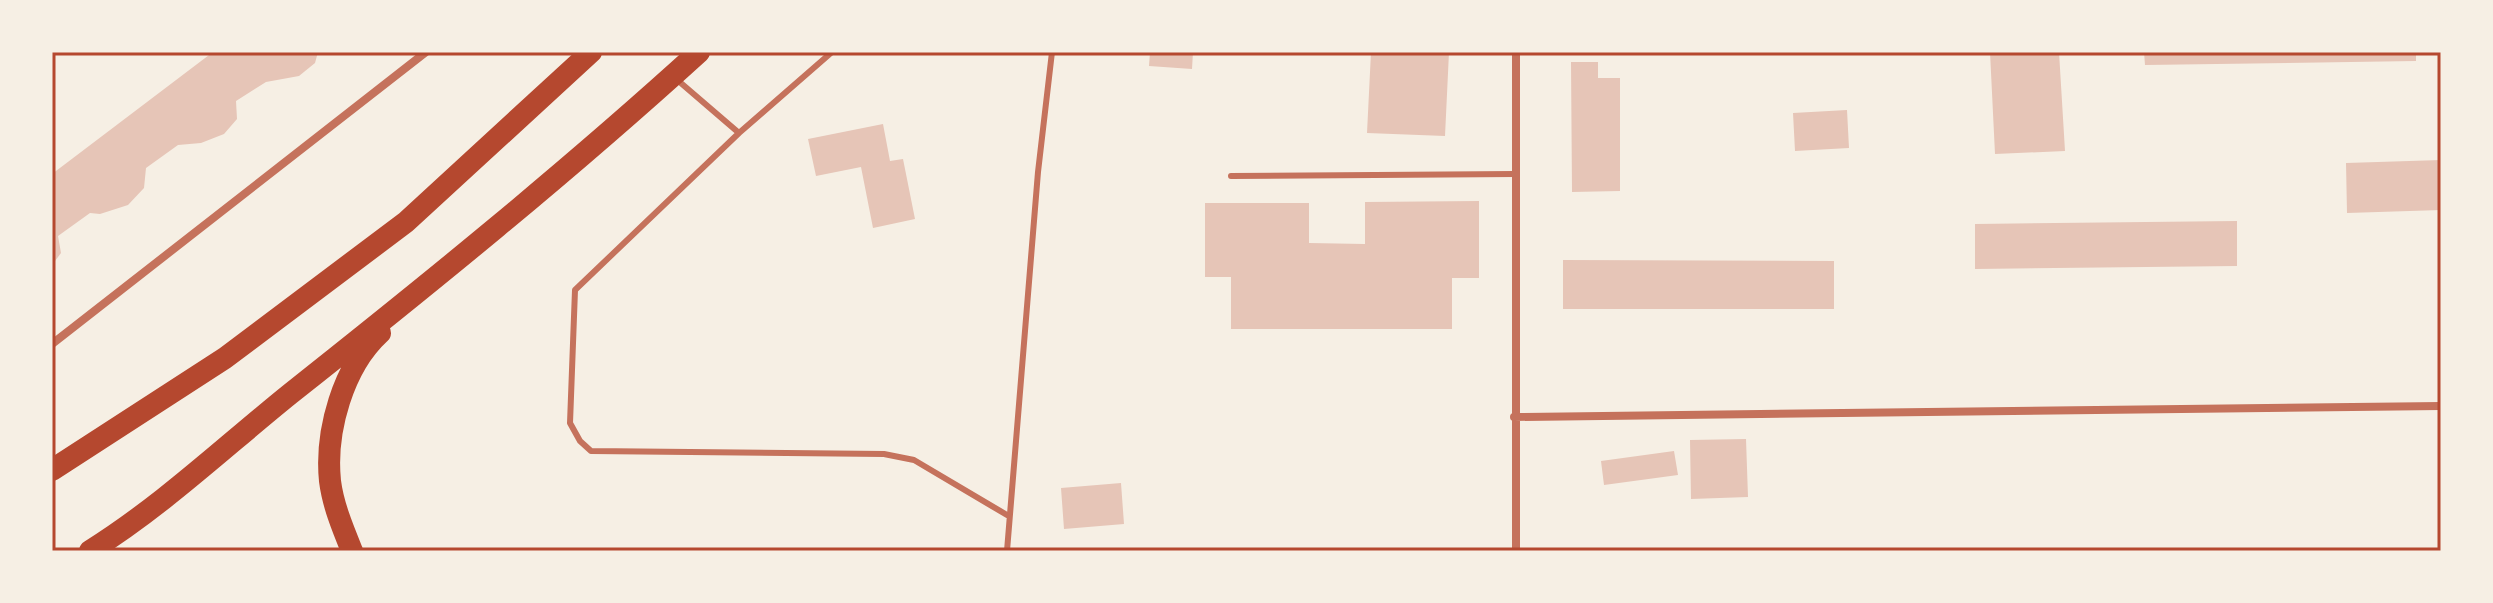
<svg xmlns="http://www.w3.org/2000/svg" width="2493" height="603" font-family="'Titillium Web',sans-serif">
<rect width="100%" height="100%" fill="#f6efe4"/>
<!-- building -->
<path fill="#e6c5b7" d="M213,52H318L315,63L299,76L266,82L236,101L237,119L224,134L201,143L178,145L146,168L144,188L128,205L100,214L90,213L58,236L61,253L52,265V174Z
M1150,52H1193L1192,69L1149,66Z
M1371,52H1449L1445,136L1367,133Z
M1990,52H2059L2065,151L1995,154Z
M2144,52H2416V61L2145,65Z
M1571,62H1598V78H1620V191L1572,192Z
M1847,110L1849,148L1795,151L1793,113Z
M883,124L890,161L903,159L915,219L873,228L861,167L816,176L808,139Z
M2441,160V210L2347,213L2346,163Z
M1479,201V278H1452V329H1231V277H1205V203H1309V243L1365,244V202Z
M2237,221V266L1975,269V224Z
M1563,260L1834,261V309H1563Z
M1746,439L1748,497L1691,499L1690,440Z
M1674,451L1678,475L1604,485L1601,461Z
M1121,483L1124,524L1064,529L1061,488Z"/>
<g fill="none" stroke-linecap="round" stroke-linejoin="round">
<!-- service -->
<path stroke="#c5725c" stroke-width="6" d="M832,52L739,133L575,290L570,423L580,441L591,451L884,454L914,460L1007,515
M675,78L739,133
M1231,176L1515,174
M1007,551L1038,172L1052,52"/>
<!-- minor -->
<path stroke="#c5725c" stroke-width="8" d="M1516,52V551
M52,344L426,52
M1514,417L2441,406"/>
<!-- trunk -->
<path stroke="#b5482f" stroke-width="22" d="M52,470L225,358L406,222L591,52
M90,551C162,506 223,448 290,394C429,284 567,172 699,52
M352,551C343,529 333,505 330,481C325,431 343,367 380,333"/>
</g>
<!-- border -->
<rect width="2493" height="603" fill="none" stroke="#f6efe4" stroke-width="108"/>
<rect x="54" y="54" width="2385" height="495" fill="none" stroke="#b5482f" stroke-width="3"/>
</svg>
